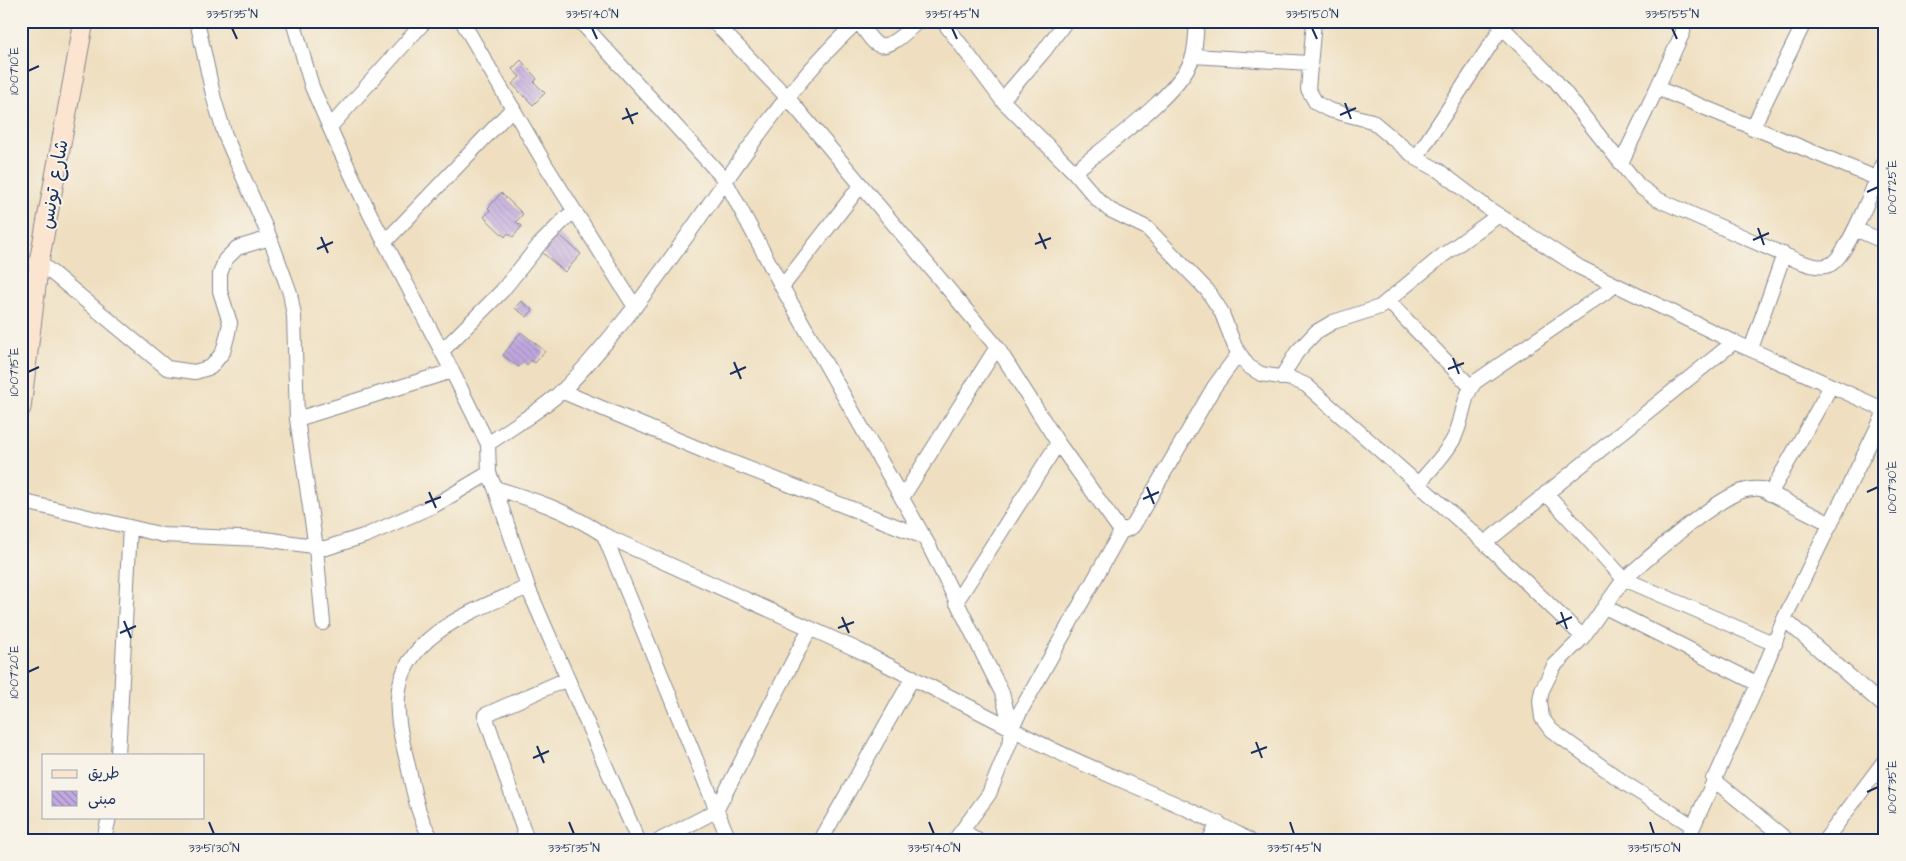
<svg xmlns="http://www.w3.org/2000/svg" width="1906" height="861" font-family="'Architects Daughter','Playpen Sans Arabic',sans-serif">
<defs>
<pattern id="building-back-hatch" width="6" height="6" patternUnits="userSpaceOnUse" patternTransform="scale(1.25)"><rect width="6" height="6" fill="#c1a8df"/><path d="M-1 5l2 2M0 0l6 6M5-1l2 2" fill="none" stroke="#9c89b8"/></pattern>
</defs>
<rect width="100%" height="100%" fill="#f7f3e8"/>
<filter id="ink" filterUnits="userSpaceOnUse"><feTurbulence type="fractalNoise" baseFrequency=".02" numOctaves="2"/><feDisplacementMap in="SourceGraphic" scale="10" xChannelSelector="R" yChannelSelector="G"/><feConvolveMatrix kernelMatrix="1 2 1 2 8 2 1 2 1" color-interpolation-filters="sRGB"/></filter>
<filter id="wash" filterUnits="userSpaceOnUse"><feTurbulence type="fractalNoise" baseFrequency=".0096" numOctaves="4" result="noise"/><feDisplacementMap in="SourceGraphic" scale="20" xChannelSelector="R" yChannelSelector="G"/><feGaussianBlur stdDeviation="1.12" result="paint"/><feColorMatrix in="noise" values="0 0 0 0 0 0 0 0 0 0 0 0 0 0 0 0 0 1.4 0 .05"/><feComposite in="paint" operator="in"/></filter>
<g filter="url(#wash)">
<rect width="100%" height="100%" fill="#efdfc0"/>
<g id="blocks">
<!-- building -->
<path fill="url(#building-back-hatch)" d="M521,60L537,79L534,82L545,93L533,105L512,84L520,77L512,69Z
M501,193L523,214L516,222L522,226L513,237L508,233L505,237L484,217L490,210L488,208Z
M554,230L581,254L565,272L538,249Z
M521,301L533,310L527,317L515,308Z
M521,332L545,351L535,363L531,360L527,365L523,362L519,367L503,355Z"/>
</g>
</g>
<g filter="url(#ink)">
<use href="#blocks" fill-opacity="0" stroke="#85878f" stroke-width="1"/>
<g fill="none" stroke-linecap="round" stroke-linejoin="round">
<!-- street casing -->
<g stroke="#85878f" stroke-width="16">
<path id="street" d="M197,21L214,99L225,135L270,238L290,293L294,316L297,419L316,548L323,623
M293,21L312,87L337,144L370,214L452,371L488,444L489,473L495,488C537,501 566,510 604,535L858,650L1011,728
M462,21L545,164L635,307
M580,21L725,180L782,287L929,546L1002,693L1011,728C1088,771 1172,797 1249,840
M713,21L787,97L997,347L902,498
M858,21C863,28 869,38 875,43C888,53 909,29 918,21
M943,21L1002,100L1074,172L1098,200L1110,210L1147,228L1207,290L1221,311L1235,347L1248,366L1261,374L1292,379L1306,385L1485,543L1583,637
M1314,21L1308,89L1316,103L1329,110L1372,121L1416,158L1438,170L1489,209L1579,267L1734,342L1885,410
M1496,21L1555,80L1639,186L1657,199L1798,261C1808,264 1819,269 1829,265C1848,258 1875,181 1885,160
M1193,56L1309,63
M1657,88L1683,32L1684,21
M1002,100L1044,51L1066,21
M330,127L425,21
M1752,129L1805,21
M1416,158L1506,21
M1621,163L1657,88L1876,178
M1074,172C1104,147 1183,92 1193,56C1196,45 1196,32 1197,21
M1855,229L1885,242
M385,242L513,108
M39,262L167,368L195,372L211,367L223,352L227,337L230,323L220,291V274L225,260L237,248L270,238
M782,287L861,185
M1388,301L1471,387
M997,347L1058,443L1118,527L1126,530L1133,526L1214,387L1239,353
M1751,349L1784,254
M442,351L502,291L539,245L574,210
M1281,378L1297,352L1316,332L1333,322L1380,307L1442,256L1499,215
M561,391L716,456L924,537
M297,419L452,371
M488,444C512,427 540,411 562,391C584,370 603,346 622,323C703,224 763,108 858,21
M1418,484C1430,470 1444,456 1453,440C1464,421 1461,399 1475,382L1616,285
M495,488L529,590L638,840
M1546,493L1624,579C1655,553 1702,509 1739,492C1747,489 1754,488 1762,489L1831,524
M1770,494L1831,386
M21,501L163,535L265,539L326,548L367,535L435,505L489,473
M604,535L729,840
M1485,543L1734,342
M956,602L1058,443
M1605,607L1758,684
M1784,619L1885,707
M118,755L130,527
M1713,779L1787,840
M1693,826L1626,784L1551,730L1542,718L1540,701L1542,690L1554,666L1583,637L1624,579L1775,644
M962,830L977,840
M104,840L109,817
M433,840C417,818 413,787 407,761C402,740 396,718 398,697C402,633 479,609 528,587
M527,840L485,715L567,679
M660,840L716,811L810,628
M821,840L913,677
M955,840L989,794L1011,740V728L1122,530
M1209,840L1219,823
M1687,840L1758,684L1784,619L1885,412
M1825,840L1885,760"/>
</g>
<!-- secondary casing -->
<g stroke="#85878f" stroke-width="21">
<path id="secondary" d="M21,408L39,262L84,21"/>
</g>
<!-- street -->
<use href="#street" stroke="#fff" stroke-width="14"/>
<!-- secondary -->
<use href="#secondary" stroke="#fce5d0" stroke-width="19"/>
</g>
</g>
<!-- ticks -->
<path fill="none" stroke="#1b2f5e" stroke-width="2" d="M232,28L237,39M592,28L597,39M952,28L957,39M1312,28L1317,39M1672,28L1677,39M28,71L39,66M1345,103L1351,119M626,108L633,124M1340,115L1356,108M622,119L638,113M1867,192L1878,187M1758,228L1764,245M1039,233L1046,249M321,237L328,253M1753,240L1769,233M1035,244L1051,238M317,249L333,242M1453,358L1459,374M734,362L741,379M1448,369L1464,363M28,372L39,367M730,374L746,367M1147,487L1154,504M429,492L436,508M1867,492L1878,487M1143,499L1159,492M425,503L441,497M1561,612L1567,629M842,617L849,633M124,621L131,638M1556,624L1572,617M838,628L854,622M120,633L136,626M28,672L39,667M1256,742L1262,758M537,746L544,763M1251,753L1267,747M533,758L549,751M1867,792L1878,787M209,822L214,834M569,822L574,834M929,822L934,834M1290,822L1294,834M1650,822L1654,834"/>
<g text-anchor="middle" stroke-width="4" stroke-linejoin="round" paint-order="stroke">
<!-- street labels -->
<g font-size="19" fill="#1b2f5e" stroke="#f7f3e8">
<text transform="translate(53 184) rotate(-80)" y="7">شارع تونس</text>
</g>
</g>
<!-- margin -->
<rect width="1906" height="861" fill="none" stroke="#f7f3e8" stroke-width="55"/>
<!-- legend -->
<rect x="42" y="754" width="162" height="65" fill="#f7f3e8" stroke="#9fa5b1"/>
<rect x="52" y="770" width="25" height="8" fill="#fce5d0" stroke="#9fa5b1"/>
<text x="88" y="778" font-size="15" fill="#1b2f5e">طريق</text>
<rect x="52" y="791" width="25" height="15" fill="url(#building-back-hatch)" stroke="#9fa5b1"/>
<text x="88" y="804" font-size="15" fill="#1b2f5e">مبنى</text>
<rect x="28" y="28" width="1850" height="806" fill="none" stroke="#1b2f5e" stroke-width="2"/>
<g font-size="12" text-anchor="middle" fill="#1b2f5e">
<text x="232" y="18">33°51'35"N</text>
<text x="592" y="18">33°51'40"N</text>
<text x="952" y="18">33°51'45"N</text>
<text x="1312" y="18">33°51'50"N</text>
<text x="1672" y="18">33°51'55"N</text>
<text transform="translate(14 71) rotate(-90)" y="4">10°07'10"E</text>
<text transform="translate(1892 187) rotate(-90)" y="4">10°07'25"E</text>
<text transform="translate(14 372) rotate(-90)" y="4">10°07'15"E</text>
<text transform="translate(1892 487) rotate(-90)" y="4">10°07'30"E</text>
<text transform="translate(14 672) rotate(-90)" y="4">10°07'20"E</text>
<text transform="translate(1892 787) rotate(-90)" y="4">10°07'35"E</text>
<text x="214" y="852">33°51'30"N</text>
<text x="574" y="852">33°51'35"N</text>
<text x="934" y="852">33°51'40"N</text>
<text x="1294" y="852">33°51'45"N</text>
<text x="1654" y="852">33°51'50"N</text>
</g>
</svg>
